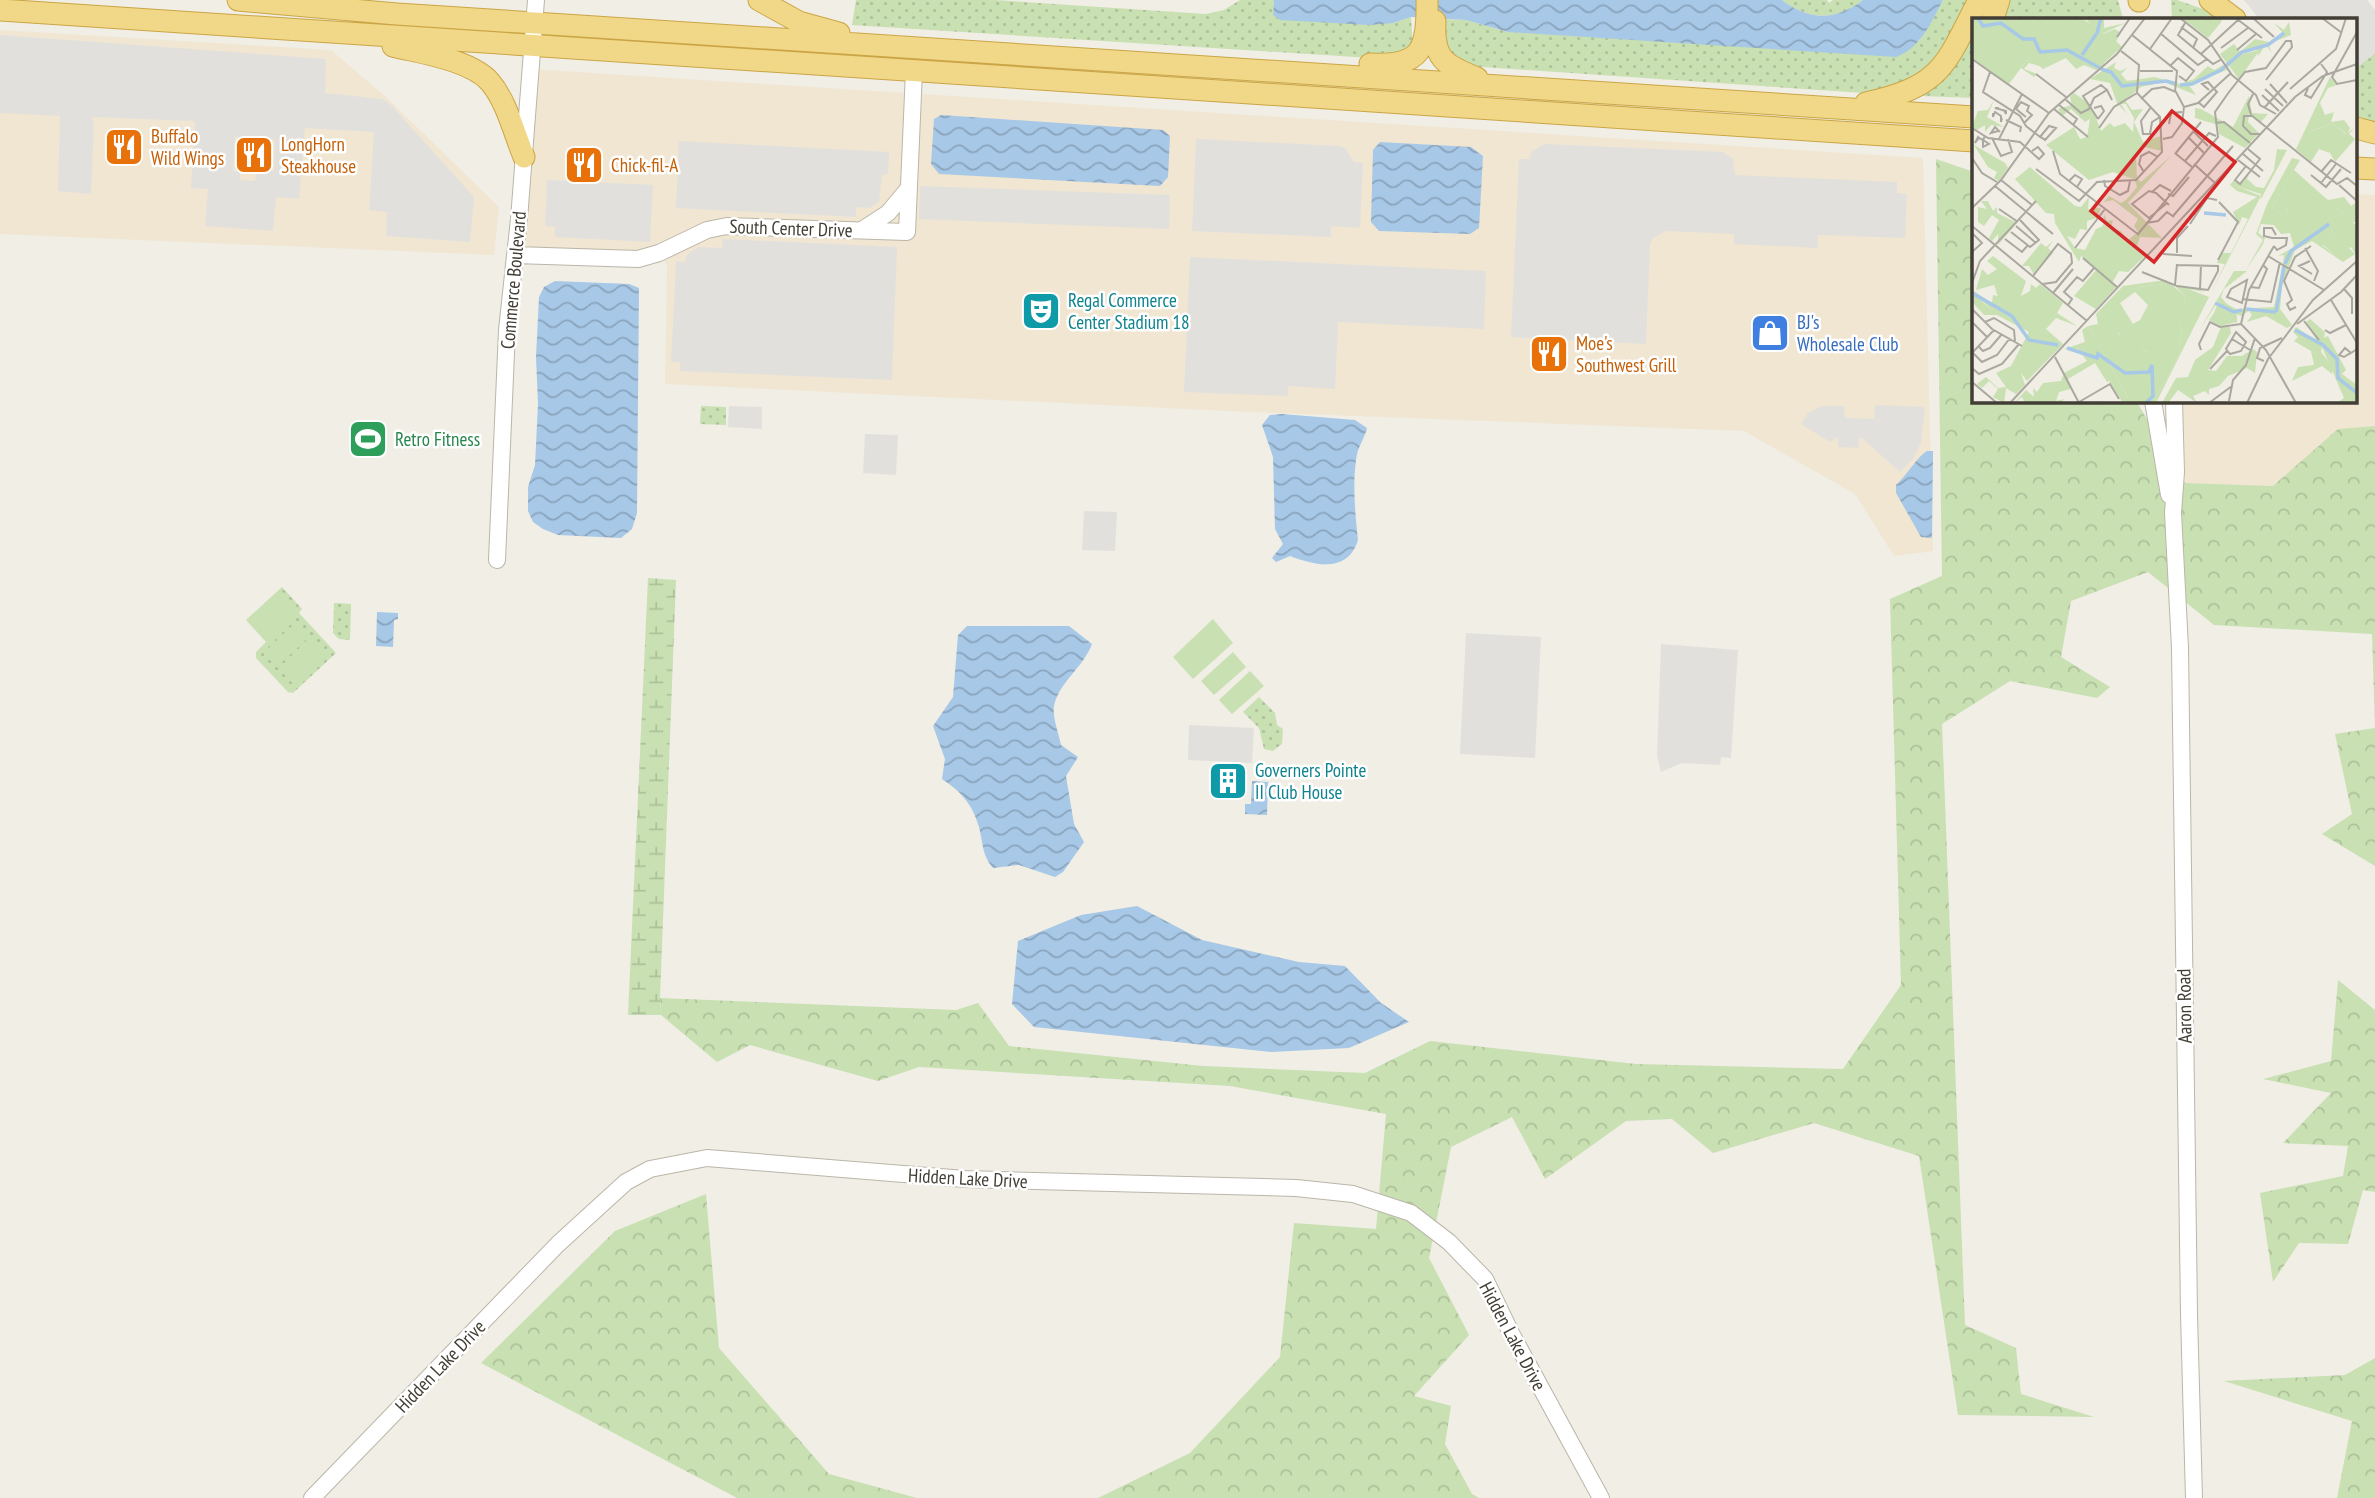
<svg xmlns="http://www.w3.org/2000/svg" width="2375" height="1498" font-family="'PT Sans Narrow',sans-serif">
<defs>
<pattern id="grass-dots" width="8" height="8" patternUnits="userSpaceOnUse" patternTransform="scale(1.75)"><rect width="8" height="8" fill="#c8e0b2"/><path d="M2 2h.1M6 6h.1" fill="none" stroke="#adc19a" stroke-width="1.8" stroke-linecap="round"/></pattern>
<pattern id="forest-crowns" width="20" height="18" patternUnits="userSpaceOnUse" patternTransform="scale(1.75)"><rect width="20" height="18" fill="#c8e0b2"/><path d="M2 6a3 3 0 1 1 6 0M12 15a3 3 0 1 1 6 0" fill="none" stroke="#adc19a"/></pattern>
<pattern id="wetland-marsh" width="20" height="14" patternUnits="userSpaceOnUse" patternTransform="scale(1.75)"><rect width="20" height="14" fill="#c8e0b2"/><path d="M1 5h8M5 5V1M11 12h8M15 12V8" fill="none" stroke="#adc19a"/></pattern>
<pattern id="water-waves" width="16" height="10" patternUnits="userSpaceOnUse" patternTransform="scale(1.75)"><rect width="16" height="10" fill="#a7c8e7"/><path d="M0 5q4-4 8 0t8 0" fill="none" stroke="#8aa4bc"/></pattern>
</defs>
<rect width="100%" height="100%" fill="#f0eee5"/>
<!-- commercial -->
<path fill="#f0e6d2" d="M0,30L331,50L386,97L499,207L494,255L0,234Z
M531,69L1923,158L1933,551L1894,556L1855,494L1744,431L1228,411L665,384L667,265L659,253L515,255Z
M2356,194L2375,195V426L2338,429L2273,486L2185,483L2183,401H2356Z"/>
<!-- grass -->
<path fill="url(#grass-dots)" d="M856,0H994L1206,14L1224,10L1240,0H1274L1273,15L1393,23L1411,17L1413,48L1387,59L852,25Z
M1782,0H1827L1829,3L1833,0H1863C1835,21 1810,21 1782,0Z
M1943,0H1971L1944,50L1916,81L1878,94L1469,66L1452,58L1439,42L1441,19L1466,20L1508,32L1919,41Z
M2009,0H2118L2123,19H2003Z
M2171,0H2177L2220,15L2224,19H2172Z
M1974,23V98L1921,96L1948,71Z
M2375,53V125L2356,118V68Z
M701,406L726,407V425L700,424Z
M282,587L302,609L299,613L336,653L293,693L288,692L256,658V652L266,642L246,620Z
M334,603L351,604L350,640L339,639L333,633Z
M1259,697L1275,713L1277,725L1283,729L1282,744L1273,751L1264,749L1259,728L1243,712Z"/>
<!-- forest -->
<path fill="url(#forest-crowns)" d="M1936,159L1974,172V401H2124L2138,404L2185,483L2273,486L2338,429L2375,426V866L2322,834L2352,814L2335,734L2375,728L2372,634L2214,625L2148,572L2071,601L2061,657L2110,687L2097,698L2010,681L1942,724L1965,1325L2016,1348L2021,1394L2094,1417L1958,1415L1919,1156L1814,1123L1713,1153L1672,1119L1626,1121L1545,1179L1512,1117L1451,1147L1429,1258L1469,1335L1414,1396L1451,1406L1445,1444L1472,1494L1479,1498H1098L1190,1453L1280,1357L1294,1223L1376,1229L1386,1114L1230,1086L919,1067L878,1081L750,1045L717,1062L661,1015L660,998L956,1010L978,1003L1009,1046L1203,1066L1365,1073L1430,1041L1636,1064L1843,1069L1901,985L1890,599L1942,576Z
M2338,980L2375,1010V1192L2363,1190L2348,1244L2299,1243L2273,1282L2260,1193L2343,1176L2348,1146L2283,1143L2331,1093L2263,1079L2331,1061Z
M706,1194L719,1348L829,1474L917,1498H737L481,1363L615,1231Z
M2375,1358V1498H2337L2352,1421L2224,1381L2345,1375Z"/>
<!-- wetland -->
<path fill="url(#wetland-marsh)" d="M648,578L676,580L660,998L661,1015H628Z"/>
<!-- pitch -->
<path fill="#c8e0b2" d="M281,590L299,610L266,640L248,620Z
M1213,619L1233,643L1193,679L1173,657Z
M295,623L308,638L277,667L264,652Z
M312,642L325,656L294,685L281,671Z
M1233,652L1246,667L1214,695L1201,681Z
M1250,671L1264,686L1232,714L1219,700Z"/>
<!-- parking -->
<path fill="#e2e0dd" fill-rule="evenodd" d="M2244,0H2367L2375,10V53L2356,68V19H2259Z
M0,35L326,59L325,93L382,99L391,105L474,197L470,242L386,236L387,212L369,210L374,132L305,128L299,199L276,197L273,231L205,226L208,189L191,188L195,121L92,117L94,125L91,194L58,191L60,116L0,113ZM235,137L275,140L274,171L257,170L255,181L240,180V172L233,171Z
M1196,139L1339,146L1345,148L1354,162L1363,163L1360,228L1331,226V237L1192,231Z
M679,141L889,152L888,174L882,175L879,202L870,208L856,207V217L676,208Z
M1545,144L1723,152L1733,159L1735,175L1897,182V193L1907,194L1905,238L1818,235L1817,248L1734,244V234L1666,231L1653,238L1650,244L1646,344L1511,337L1519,159H1529L1532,151Z
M547,180L653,185L650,242L555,237V227L545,226Z
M920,186L1170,195L1169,229L919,219Z
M722,239L897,247L892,380L680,371V362H671L676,261L685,262L686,256L698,247L722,248Z
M1190,257L1486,271L1484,329L1338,322L1335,389L1288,386V396L1184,392Z
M1875,405L1925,407L1921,443L1913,459L1900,472L1863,439L1859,438L1858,448L1838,447V437L1830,442L1801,424L1808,413L1822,406H1844L1845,418L1874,419Z
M729,406L762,407V429L728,427Z
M865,434L898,435L896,475L863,473Z
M1084,511L1117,512L1115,551L1082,550Z
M1466,633L1541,637L1535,758L1460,754Z
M1661,644L1738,650L1731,758L1721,757L1720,765L1682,763L1661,772L1657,756Z
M1189,725L1254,728L1252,763L1188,760Z"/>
<!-- water -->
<path fill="url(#water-waves)" d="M1274,0H1782C1810,21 1835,21 1863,0H1943C1931,22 1921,48 1896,57L1508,32L1466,20L1411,17L1393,23L1370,25L1280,20L1273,15Z
M941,115L1163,130L1170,136L1168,177L1160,186L939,174L931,164L934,119Z
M1380,142L1471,147L1483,156L1479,228L1470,234L1379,231L1371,222L1373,150Z
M555,281L629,284L639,288L637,513L632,529L621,538L558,535L543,529L533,522L528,511V487L535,465L538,404L536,357L539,297L544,287Z
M1282,414L1355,420L1367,428C1365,437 1359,445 1357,454C1352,481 1355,513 1358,540C1348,573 1316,566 1290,556L1276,562L1272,558L1283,544L1275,529L1273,457L1262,425L1270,415Z
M1927,451H1933V457L1932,538L1921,537L1896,493V485C1907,475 1916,458 1927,451Z
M377,612L398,613V619L394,620L393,647L376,646Z
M967,626H1069L1092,644C1083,668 1059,682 1054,706C1052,717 1059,734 1061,745L1078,757L1066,776L1074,824L1084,842L1063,872L1055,877L1019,865L993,868C982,855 983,843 979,827C972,803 961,792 942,779L945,759L933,726L953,697L958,635Z
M1252,781L1268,782L1267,815L1245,814V804H1251Z
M1137,906L1202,940L1299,962L1345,966L1381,1003L1409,1022L1349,1048L1271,1052L1034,1027L1012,1004L1018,941L1081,915Z"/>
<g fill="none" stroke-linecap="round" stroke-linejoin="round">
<!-- tertiary casing -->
<g stroke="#bbb6a9" stroke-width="18">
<path id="tertiary" d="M862,230L888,213L909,188
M515,255L638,259L659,253L707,230L727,226L907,232L914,71
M2153,401L2169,495
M2174,401L2176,472L2173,513L2180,648L2189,1314L2194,1498
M497,560L507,330L519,219L536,0
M312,1498L558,1244L626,1182L650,1169L707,1158L965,1179L1296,1188L1353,1194L1411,1213L1449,1242L1485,1279L1511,1333L1601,1498"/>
</g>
<!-- trunk casing -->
<g stroke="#cba545" stroke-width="23">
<path id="trunk" d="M238,0L397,14L1974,117
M759,0L799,22L839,33
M2139,0V1
M2210,0L2235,19
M0,10L1974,141
M1993,19L1999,0
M1435,21C1433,59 1444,65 1477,78
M393,46C421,53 471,60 490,82C507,102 514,133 524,157
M1370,64C1422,67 1428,49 1427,0
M1866,103C1943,86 1945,65 1979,0
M2356,128L2375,133
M2356,168L2375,169"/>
</g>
<!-- tertiary -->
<use href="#tertiary" stroke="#fff" stroke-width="16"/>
<!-- trunk -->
<use href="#trunk" stroke="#f0d888" stroke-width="21"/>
</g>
<!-- icons -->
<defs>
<g id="restaurant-square" transform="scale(2.0125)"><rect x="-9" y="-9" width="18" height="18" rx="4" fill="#e8710a" stroke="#fff"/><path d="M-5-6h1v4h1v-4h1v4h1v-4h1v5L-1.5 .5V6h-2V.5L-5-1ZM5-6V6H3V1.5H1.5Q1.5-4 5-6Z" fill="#fff"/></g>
<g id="theatre-square" transform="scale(2.0125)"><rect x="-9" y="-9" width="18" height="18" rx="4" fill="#0f9aa8" stroke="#fff"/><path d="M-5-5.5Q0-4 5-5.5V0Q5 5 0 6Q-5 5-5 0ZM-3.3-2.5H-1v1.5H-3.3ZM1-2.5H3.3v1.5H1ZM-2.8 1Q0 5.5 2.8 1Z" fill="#fff"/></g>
<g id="shop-square" transform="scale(2.0125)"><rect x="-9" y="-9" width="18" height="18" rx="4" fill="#3f7fe0" stroke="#fff"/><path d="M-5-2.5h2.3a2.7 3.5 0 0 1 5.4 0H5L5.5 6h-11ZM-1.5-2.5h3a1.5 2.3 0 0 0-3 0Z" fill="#fff"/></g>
<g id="stadium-square" transform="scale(2.0125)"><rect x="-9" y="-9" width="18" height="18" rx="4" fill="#2e9e5b" stroke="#fff"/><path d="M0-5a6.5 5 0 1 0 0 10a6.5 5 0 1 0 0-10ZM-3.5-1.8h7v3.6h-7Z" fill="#fff"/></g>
<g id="building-square" transform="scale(2.0125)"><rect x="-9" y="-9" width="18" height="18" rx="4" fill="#0f9aa8" stroke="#fff"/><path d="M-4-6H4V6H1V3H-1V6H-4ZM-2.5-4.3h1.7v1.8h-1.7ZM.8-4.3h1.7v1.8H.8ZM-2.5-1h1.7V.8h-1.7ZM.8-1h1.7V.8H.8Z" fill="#fff"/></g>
</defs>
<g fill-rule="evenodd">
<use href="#restaurant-square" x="124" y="147"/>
<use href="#restaurant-square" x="254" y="155"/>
<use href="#restaurant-square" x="584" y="165"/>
<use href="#theatre-square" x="1041" y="311"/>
<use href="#shop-square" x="1770" y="333"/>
<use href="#restaurant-square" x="1549" y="354"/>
<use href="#stadium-square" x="368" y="439"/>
<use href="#building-square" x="1228" y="781"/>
</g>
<g text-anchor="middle" stroke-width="5" stroke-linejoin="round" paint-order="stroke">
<!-- food labels -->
<g font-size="19" fill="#c56008" stroke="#fff" text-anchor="start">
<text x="151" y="143">Buffalo<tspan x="151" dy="22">Wild Wings</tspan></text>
<text x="281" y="151">LongHorn<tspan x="281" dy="22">Steakhouse</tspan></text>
<text x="611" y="172">Chick-fil-A</text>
<text x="1576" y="350">Moe's<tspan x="1576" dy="22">Southwest Grill</tspan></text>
</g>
<!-- street labels -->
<g font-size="19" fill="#423e35" stroke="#fff">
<text transform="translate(791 228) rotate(2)" y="7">South Center Drive</text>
<text transform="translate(513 280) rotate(-85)" y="7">Commerce Boulevard</text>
<text transform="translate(2184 1006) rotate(-91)" y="7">Aaron Road</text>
<text transform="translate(968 1178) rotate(3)" y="7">Hidden Lake Drive</text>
<text transform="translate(1513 1336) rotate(62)" y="7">Hidden Lake Drive</text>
<text transform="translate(440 1366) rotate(-46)" y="7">Hidden Lake Drive</text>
</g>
<!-- culture labels -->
<g font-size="19" fill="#0d838f" stroke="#fff" text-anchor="start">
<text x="1068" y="307">Regal Commerce<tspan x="1068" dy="22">Center Stadium 18</tspan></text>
<text x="1255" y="777">Governers Pointe<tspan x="1255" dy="22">II Club House</tspan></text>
</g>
<!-- shop labels -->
<g font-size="19" fill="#366cbe" stroke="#fff" text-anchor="start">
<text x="1797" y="329">BJ's<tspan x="1797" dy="22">Wholesale Club</tspan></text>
</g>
<!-- leisure labels -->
<g font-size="19" fill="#27864d" stroke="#fff" text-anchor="start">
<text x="395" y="446">Retro Fitness</text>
</g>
</g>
<!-- overview -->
<g transform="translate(1972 18)">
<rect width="385" height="385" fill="#f0eee5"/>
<path d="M0,0L131,16L143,11L149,15L144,23L150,29L124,52L98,38L71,51L57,39L37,66L0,41ZM262,26L270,36L288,32L267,61L248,36ZM22,82L15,99L32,109L19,107L13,114V107L5,112L0,109L6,93L16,92ZM322,152L385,208V238L379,229L363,237L350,226L363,218L356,206L334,217L320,204L315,186L314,200L300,189ZM262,162L264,168L289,178L239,275L253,246L245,245L250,235H259L276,201L270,199L267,207L261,194L285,179L265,173L258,167ZM0,272L20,285L21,277L26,278L23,272L28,277L29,284L19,292L10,282L2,286L1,292ZM256,292L265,297V304L248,308L237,302L243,294ZM338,301L353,314L349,334L360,348V356L350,348L320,363L326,349L342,347L339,333L322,323L326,319L321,314L324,309L346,324L333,305Z" fill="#c8e0b2"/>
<path d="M317,4L319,17L296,26L300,35L294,27L286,38L285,31L268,34L283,21L297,24L311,15L302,5L312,12ZM144,44L142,50L148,53L155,50L149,56L155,63L182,59L208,66L222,61L236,48L242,52L251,47L255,52L216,66L224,77L192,64L169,69L153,82L160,92L171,91L162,104L171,124L189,118V133L173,129L164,136L165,160L169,164L199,138L156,185L190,220L168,219L164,230L174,237L156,254L147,253L140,265L144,269L124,291L102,278L125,251L109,238L107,244L83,205L82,196L74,195L43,161L58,149L103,188L109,189L117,179L116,191L129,190L125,200L115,203V212L108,211L103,221L95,218L103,230L113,232L124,211L131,208L132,196L135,203L141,202L139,211L149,213L156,222L166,214L162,208L166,201L141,182L132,184L137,178L149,185L154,182L165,169L162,161L141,154L117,162L74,127L102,109L108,121L115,119L118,101L113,104L99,91L90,98L86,91L100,87L98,79L102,75L119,87L129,113L138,105L142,109L153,105L161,114L162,100L154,86H149L155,96L145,85L138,65L118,61ZM358,59L365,67L356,70L348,85L353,97L362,94L359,104L336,114L360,106L374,116L382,110L377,116L383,121L363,144L358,135L347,131L339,144L324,131ZM277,78L280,95L296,96L289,104L277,95L276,104L287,115L273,130L247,116L246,107L223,100V90L229,91L261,109ZM305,131L315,132L289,181V176L264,168L262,162L268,167L277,157L275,161L284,169L292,170L302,152ZM320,140L328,142L300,189L314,200L315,186H320V204L334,216L356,206L363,218L350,227L363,237L375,228L383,236L371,244L340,223L323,232L310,267L308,291L320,307L315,310L294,298L275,304L280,297L277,293L269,298L253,292L241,298L247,282L264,291L302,289L311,245L312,237L306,238L322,229L318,215L309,216L302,207L289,206L286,215L293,220L291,226L274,252L291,222L284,216L295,186ZM349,177L356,182L372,179L379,188L385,184V204L360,205L373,197ZM9,183H16L21,193L25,189V195L45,205L26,227V216L20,223L17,220L27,202L20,197L12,208L6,204V189L15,191ZM81,223L76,230L81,235L62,257L57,248H50L69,225L74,229ZM21,238L54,263L49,278L58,273L59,266L64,270L68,266L91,285L85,295L105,308L84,300L74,311L91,326L55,363L49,355L53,367L44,376L34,370L32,385L21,379L26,371L17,363L10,370L5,366L14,359L26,370L34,369L24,355L39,348L57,314L25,297H12L2,286L7,280L19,292L29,284L22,267L4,272L10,251L16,257L25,251L15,243ZM194,262L213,278L212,289L193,266L166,269L179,286L168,302L176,287L163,274L148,285L161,306L146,315L155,326L182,336L207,305L210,309L207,337L181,385H159L116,308L126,306L124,296L151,268ZM249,309H258L259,315L236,352L244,353L255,338H270L281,331L285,334L283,355L275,350L256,358L247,368L237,371V377L233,373L221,378L225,385L206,372L196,385H190L204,360L216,359L223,342L241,329ZM110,312L140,361L135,364L123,345L96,361L99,371L87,374L84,383L93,381L87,385H53L50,379L42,385L54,372L62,379L61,370L65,374L71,365L89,363L92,355L115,343L106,331H92L113,324ZM356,318L374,352L370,356L385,367V385H365L372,380L347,322Z" fill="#c8e0b2"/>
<path d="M0,0H110L118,6L114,1L132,0V10L153,5L130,16L122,27L127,37L132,31L139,36L131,33L127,38L132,46L124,52L112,47L104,51L93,39L71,49L57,45L52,51L65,56L62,59L49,50L57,39L67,46L57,37L31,63L11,49L30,16L6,8L1,17ZM351,97L359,104L372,102L378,110L375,116L360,106L335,114L340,101ZM2,127L33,145L36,150L27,163L22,160L25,154L16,149ZM262,253H275L252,271L249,279L258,290L247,282L227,313ZM193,266L212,288L213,278L204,269H215L229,272L233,274L216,271L237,279L184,385H181L207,337L210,309L207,305L188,335L182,336L169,331L161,337L146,314L168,302L178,287L166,269ZM116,308L159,385H151L137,363L110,312Z" fill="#c8e0b2"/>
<path d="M210,0H247L250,3L236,20Z" fill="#c8e0b2"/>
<path fill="none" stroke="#a7c8e7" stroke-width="3.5" d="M6,0L11,8L29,5L51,21H62L68,34L95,32L128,50M110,37L125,15L129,0M129,51L139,54L150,68L194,63L205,66M208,67L220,66L249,52L270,34L296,27L312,15M232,195L254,197M313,246L319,233L357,206M0,275L40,298L57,322L86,327M243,285L262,294L270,292M274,291L304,294M304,294L312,248M323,312L351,327L365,341L366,360L385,375M95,330L125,340L126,336L153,355L177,354L180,347L181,378L174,385"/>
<path fill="none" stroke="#aaa89f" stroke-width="2" d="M208,0L236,22L260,57L284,77L288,87L304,96M281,0L302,19M350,0L370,15M265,1L290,20M213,5L206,17L241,46L250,41M209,9L225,21L221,30M385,14L360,59L365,66L385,62M188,15L226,47L235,41M160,17L205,53L203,74M145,19L158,0M249,30L276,10M178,31L200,0M265,32L284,16M229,36L266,2M0,41L77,95M199,47L206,40L222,53L214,63L207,58M168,53H201M18,54L11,74L48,98L54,108L63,115L68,119L72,121L73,122L84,110L77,108L68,119M64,56L94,79M298,66L315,85M336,70L333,77L339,80L355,54L349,46M293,71L311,88M318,71L364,31L374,0M281,76L276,86L279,97L365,166L375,160L385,168M290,77L307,93M93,81L109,95L117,91M169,81L180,71L192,69L204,74L212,89M226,84L232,89L245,74L236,64L230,66L237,72M87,87L105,101L101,107M179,89L169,103L171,116H178L180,104L188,99M27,90H23L34,93V96L32,92M122,90L129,88L132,93L126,101M292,90L316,64M82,91L116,119M117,91L122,80L135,72L140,82M21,95V99L23,94L29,98V104L30,100M280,98H272L271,108L279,116H289M126,101L111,78L129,67L135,72M34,102L49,109L48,114M52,105L60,97L55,93L57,88L49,84L44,91L54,99M244,105L252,104L278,125M197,106L199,95L210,94M0,110L16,120L48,124L67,141L72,136L66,129L60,133M127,110L142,89L165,75M26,113L19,115L23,109L28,114M221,113L236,128M216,119L232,135M7,120L3,125L6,119L7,120L11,122L17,126L11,129V122L13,118M20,120L29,138L40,134L36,121M27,121L50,76M191,121L200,119L210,105L212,89L226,85L259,55M81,133L88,156L167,217M203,135L220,149M203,136L229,104M271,136L291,153M0,140L10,155L25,164M266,142L288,159M213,143L237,115L244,118M222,146L243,165M274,148L263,162L268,166L288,141L276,131M64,151L107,183L125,164L164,162L190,134L188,99L165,75L167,47L149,33M172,154L167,146L169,138L177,134L186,139M349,154L359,142L379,155M339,157L354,169L369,151M29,162L60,187M132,162L133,168L148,177L156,173L158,163M97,163L103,157L110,161L105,169M349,165L364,146M367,167L385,183M23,168L81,216M180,174L188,167L199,173M196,176L201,178L217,159M195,185L177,200L160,186L177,173L184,175L197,187M0,190L29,162L77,95L145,36L173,0M27,191L46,204M201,198L261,128M174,205L186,203L195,194L202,199M218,206L235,180L245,182M0,208L115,303M44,208L64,225M39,214L58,229L67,222L48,202M166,216L246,119L243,94L257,74L273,54L294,50L314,23H319L320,29L294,62M300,220H315L314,227L305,232L302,228M300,220L292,218V210H300L304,217M33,221L50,234L56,227M302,228L277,272L269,306L294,332L324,385M103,230L133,191M333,230L346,253L342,263M0,234L10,225L1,216M205,235V220L216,208M191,236L220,238M296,238L352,272M111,240L145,269M246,242L266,204L247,184M338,243L327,248L340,256M170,254L205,268L236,272L246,253V248L205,247M61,258L86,226L99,236L100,245L84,264L71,266M275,262L270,285L255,279L259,271ZM0,265L8,243L64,183M203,267L205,246M278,269L287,270L295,251L291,247M228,271L229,247M372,271L380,280V296M81,275L101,251M270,281L299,284L308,244M359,282L385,325M96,287L100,281L92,274L105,259L111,263L122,250M324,289L318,292L315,286L320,282L312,263L323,239L339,228M0,291L20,311L50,328M332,303L347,322M0,304L15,319M13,304L22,300L42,312L43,323M325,306L369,274L385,257M353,312L358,315L374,307M264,314L274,324L269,333L258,336L254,331ZM260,321L278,332M7,329L11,333L18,330L30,316M229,332L227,326L238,304L248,309L269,306M0,335L22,312M1,335L10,344L25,337L38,320M379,335L373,330L367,337L372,339L377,336L379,335L385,331M83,339L107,385M292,343L285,340L288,330L310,320M0,350L7,356L30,346L47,326M238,351L255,333M0,364L25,385M257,383L261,362L274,347L283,320M107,384L138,366L147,381M38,385L323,79L351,58L385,46M237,385L260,368M275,385L296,341L341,282L385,243"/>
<path fill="#d62828" fill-opacity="0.15" stroke="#d62828" stroke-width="3.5" d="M200,93L263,144L182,244L119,193Z"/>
<rect width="385" height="385" fill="none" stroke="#423e35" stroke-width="3.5"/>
</g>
</svg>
